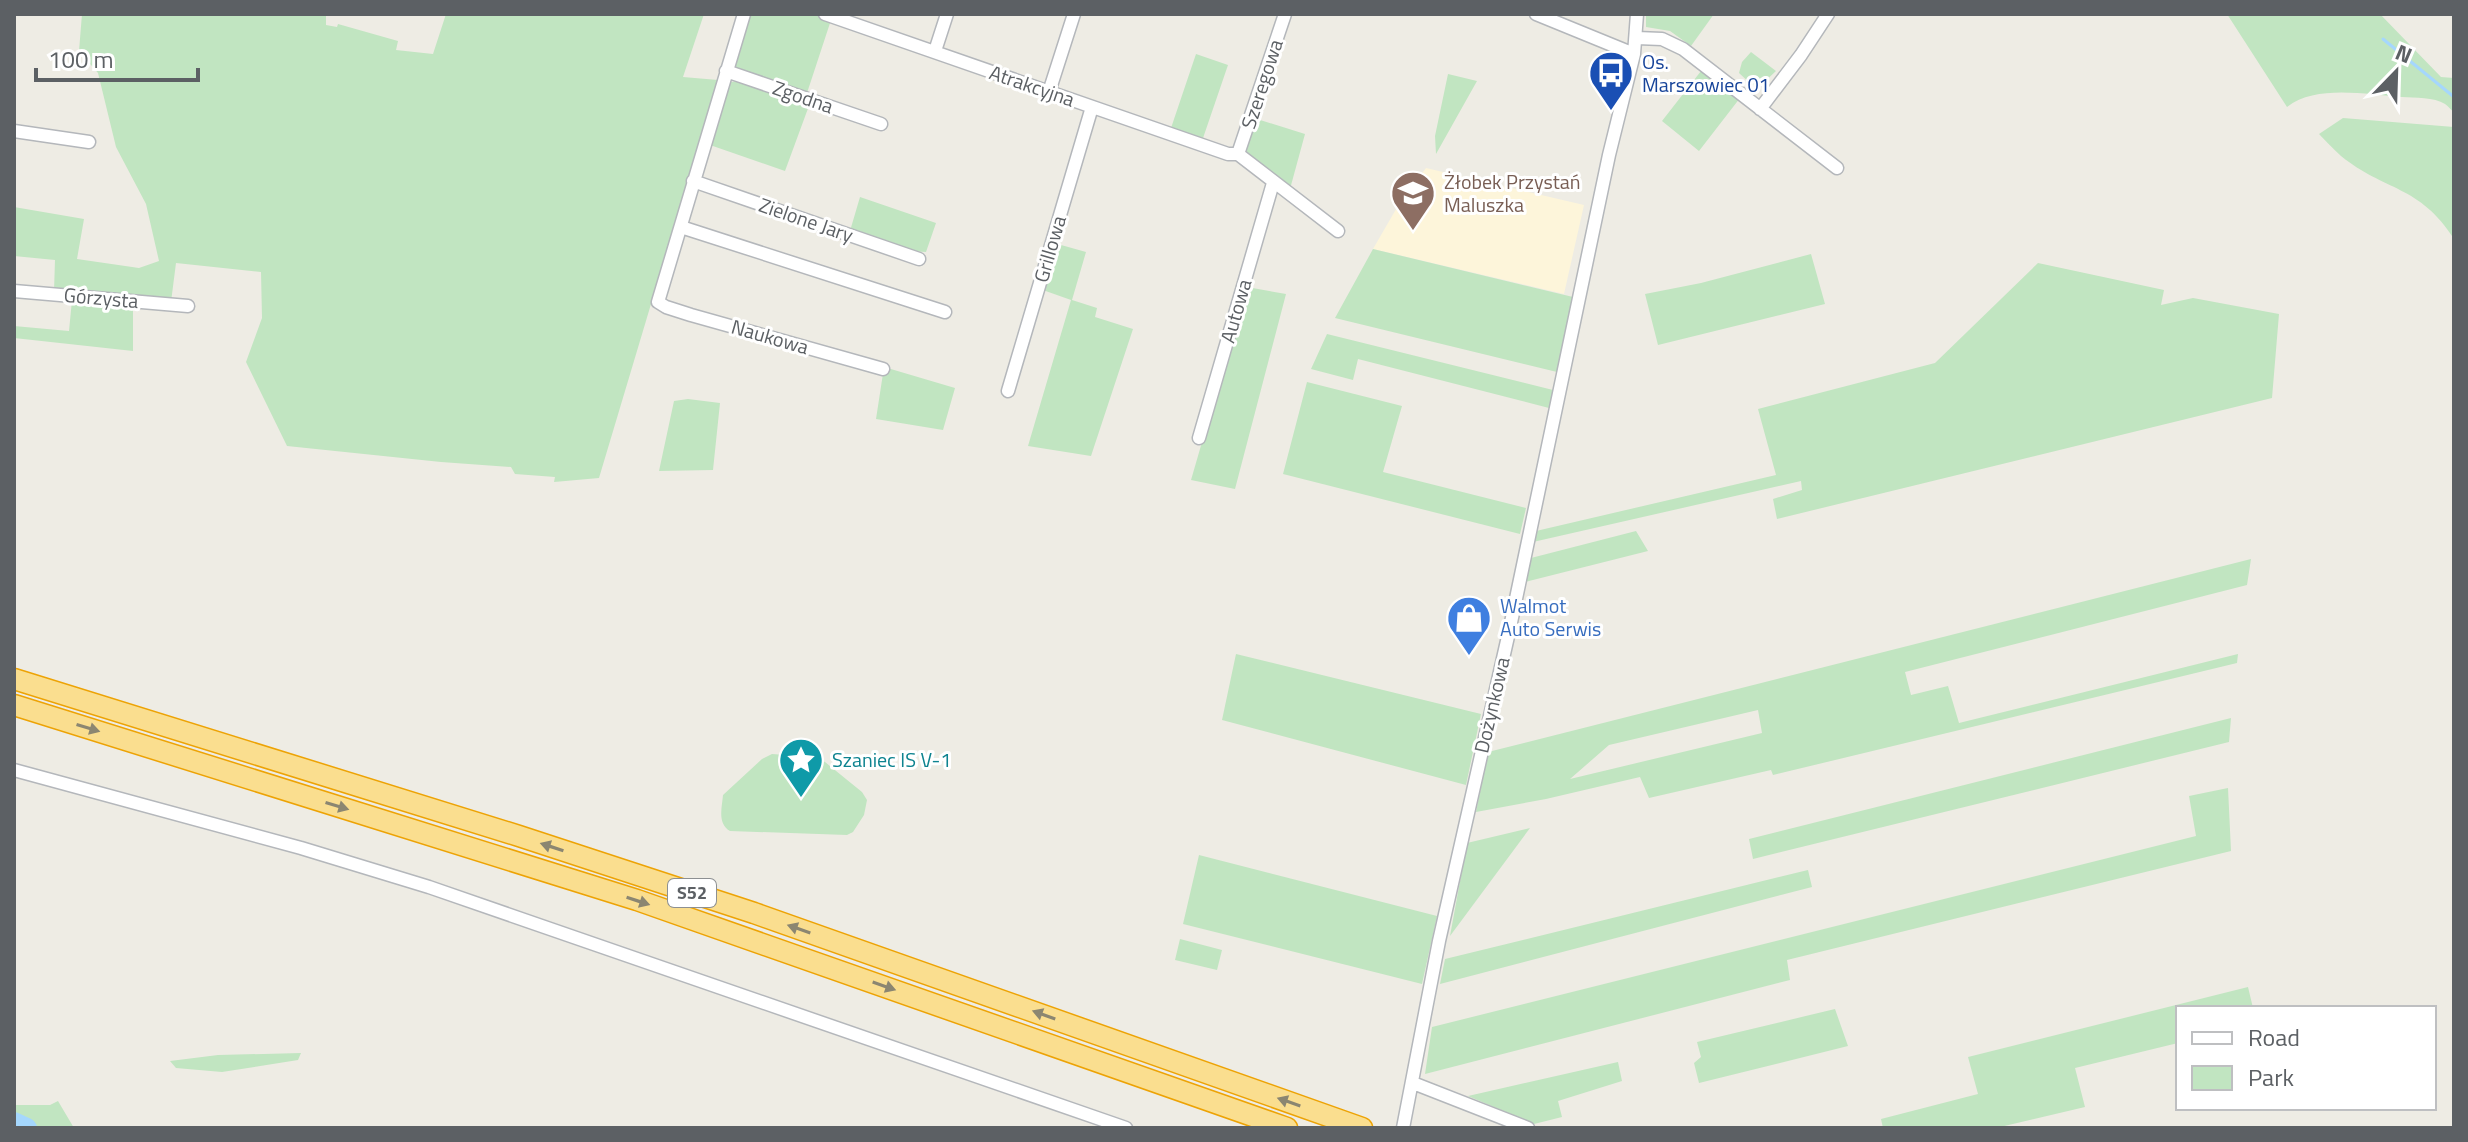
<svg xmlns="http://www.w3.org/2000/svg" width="2468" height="1142" font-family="'Titillium Web',sans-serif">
<rect width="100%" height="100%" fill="#eeece4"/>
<!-- commercial -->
<path fill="#fdf5da" d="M1426,168L1584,205L1564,294L1373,249L1399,204Z"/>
<!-- green -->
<path fill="#c1e5c1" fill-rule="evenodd" d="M82,14H326V25L337,27L338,24L398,41L396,50L433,54L446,14H704L683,77L718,80L599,478L554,482L555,477L515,474L511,467L441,462L287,446L246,362L262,318L261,272L176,263L171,302L54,291L55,260L14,256V207L84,219L77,259L139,268L159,261L146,204L116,147L98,73L79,51Z
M749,14H815L831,20L807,93L732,66Z
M1646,14H1714L1691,46L1670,31L1646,27Z
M2227,14H2380L2441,77L2454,78V112C2451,110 2448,106 2445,104C2434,97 2415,98 2402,97C2367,95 2317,84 2287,107Z
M1751,52L1776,71L1760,86L1752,85L1739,73L1742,62Z
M1196,54L1228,65L1202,141L1170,131Z
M1701,71L1740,98L1699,151L1662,121Z
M1448,74L1477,81L1436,154L1435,136Z
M741,81L810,103L785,171L710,145L731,82Z
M2343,118L2454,127V239C2420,185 2384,191 2341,156C2333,149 2326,141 2319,134Z
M1257,119L1305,134L1290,189L1244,153Z
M860,197L936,223L926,252L911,251L850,231Z
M1054,243L1086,252L1072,300L1097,308L1095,317L1133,329L1091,456L1028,446L1071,300L1040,289Z
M1373,249L1573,297L1557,372L1335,318Z
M1811,254L1825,304L1658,345L1645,294L1701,283Z
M2038,263L2164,290L2161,305L2193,298L2279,314L2272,398L1777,519L1773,499L1802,490L1801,481L1533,542L1536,531L1776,475L1758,409L1935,363Z
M1247,287L1286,294L1235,489L1191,480Z
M72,300L133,305V351L14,338V326L69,331Z
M1327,334L1553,390L1549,408L1358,359L1353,380L1311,369Z
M884,367L955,388L943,430L876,419Z
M1307,382L1402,406L1383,472L1526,508L1520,534L1283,474Z
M688,399L720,403L713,470L659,471L674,401Z
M1636,531L1648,551L1525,582L1531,558Z
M2251,559L2247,585L1905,672L1911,695L1948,686L1959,723L2238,654L2237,663L1773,775L1771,770L1649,798L1640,777L1546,799L1476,812L1488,752ZM1758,710L1762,733L1570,779L1609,745Z
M1236,654L1481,714L1466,785L1222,720Z
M2231,718L2229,742L1753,859L1749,839Z
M772,754L815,757L825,762L862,792L867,800L864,815L853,832L847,835L730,831C717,823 722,808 723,795L762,759Z
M2228,788L2231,851L1787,960L1790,980L1425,1074L1432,1027L2196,836L2189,796Z
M1530,828L1450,936L1467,843Z
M1199,855L1437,916L1422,984L1183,924Z
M1808,870L1812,887L1440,984L1445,959Z
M1180,939L1222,950L1217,970L1175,960Z
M2248,987L2253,1008H2178V1043L2075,1068L2085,1107L1996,1128H1883L1881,1119L1978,1094L1968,1057Z
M1835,1009L1848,1046L1699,1083L1694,1063L1701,1057L1697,1042Z
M301,1053L298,1060L222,1072L176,1068L170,1061L218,1055Z
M1618,1062L1622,1081L1558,1101L1562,1117L1534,1124L1468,1096Z
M58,1101L74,1128H14V1105H50Z"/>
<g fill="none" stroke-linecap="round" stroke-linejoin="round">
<!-- stream -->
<path stroke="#a5d7fd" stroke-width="3" d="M2383,39L2454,97"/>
<!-- river -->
<path stroke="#a5d7fd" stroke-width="20" d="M14,1122L27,1128"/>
<!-- minor casing -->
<g stroke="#b4b7bb" stroke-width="15">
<path id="minor" d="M744,14L658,302L666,307L691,315L883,369
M825,14L1228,154H1238
M1536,14L1634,54
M1637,38L1662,39L1683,49L1837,168
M935,51L947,14
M726,71L881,124
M1049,92L1074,14
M1760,109L1801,55L1828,14
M14,131L89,142
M1238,154L1285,14
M1238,154L1338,231
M693,181L919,259
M681,227L945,312
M14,291L188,306
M1008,391L1092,107
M1199,438L1273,183
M14,770L301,848L429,887L1126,1128
M1413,1083L1528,1128
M1403,1128L1439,941L1509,632L1609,155L1634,54L1637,14"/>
</g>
<!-- highway casing -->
<g stroke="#eda305" stroke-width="23">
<path id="highway" d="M14,679L519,836L754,913L1362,1128
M14,705L637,900L1287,1128"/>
</g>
<!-- minor -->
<use href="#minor" stroke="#fff" stroke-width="12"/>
<!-- highway -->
<use href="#highway" stroke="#fade8f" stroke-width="20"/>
</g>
<!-- one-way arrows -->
<defs><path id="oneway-solid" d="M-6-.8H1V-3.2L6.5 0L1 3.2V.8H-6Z" transform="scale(2)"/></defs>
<g fill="#8b8671">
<use href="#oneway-solid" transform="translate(88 728) rotate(17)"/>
<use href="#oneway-solid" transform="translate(337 806) rotate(17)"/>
<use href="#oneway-solid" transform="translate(552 847) rotate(-162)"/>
<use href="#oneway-solid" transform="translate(638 901) rotate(18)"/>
<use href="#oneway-solid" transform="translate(799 929) rotate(-161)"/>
<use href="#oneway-solid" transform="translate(884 986) rotate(19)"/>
<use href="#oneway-solid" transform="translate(1044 1015) rotate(-160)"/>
<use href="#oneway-solid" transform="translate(1289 1102) rotate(-161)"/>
</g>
<!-- icons -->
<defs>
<g id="bus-pin" transform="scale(2.3)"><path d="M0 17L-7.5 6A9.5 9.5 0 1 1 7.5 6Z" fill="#1a4fb4" stroke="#fff"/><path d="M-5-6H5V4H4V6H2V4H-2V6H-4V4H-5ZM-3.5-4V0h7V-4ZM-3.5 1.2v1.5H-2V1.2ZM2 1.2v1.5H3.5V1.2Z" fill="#fff"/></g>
<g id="school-pin" transform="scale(2.3)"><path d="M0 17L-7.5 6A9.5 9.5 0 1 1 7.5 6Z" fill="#8d6e63" stroke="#fff"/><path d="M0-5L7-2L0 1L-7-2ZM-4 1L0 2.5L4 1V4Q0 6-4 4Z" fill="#fff"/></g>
<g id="shop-pin" transform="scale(2.3)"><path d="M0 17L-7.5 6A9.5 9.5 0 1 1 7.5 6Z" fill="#3f7fe0" stroke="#fff"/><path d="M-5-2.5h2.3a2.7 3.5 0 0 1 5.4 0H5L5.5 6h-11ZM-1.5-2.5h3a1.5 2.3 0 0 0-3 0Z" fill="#fff"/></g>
<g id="sight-pin" transform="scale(2.3)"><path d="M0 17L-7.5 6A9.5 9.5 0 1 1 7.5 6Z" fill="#0f9aa8" stroke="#fff"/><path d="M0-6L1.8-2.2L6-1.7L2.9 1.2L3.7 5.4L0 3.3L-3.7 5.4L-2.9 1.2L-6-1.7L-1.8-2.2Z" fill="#fff"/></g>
</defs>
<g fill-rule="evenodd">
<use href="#bus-pin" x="1611" y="73"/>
<use href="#school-pin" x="1413" y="193"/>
<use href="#shop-pin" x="1469" y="618"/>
<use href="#sight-pin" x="801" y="760"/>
</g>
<g text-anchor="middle" stroke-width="6" stroke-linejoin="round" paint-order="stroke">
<!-- shield labels -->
<rect fill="#fff" stroke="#8d9092" stroke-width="2" x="668" y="879" width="48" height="28" rx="6"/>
<g font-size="18" font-weight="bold" fill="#5c6064">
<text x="692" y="899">S52</text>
</g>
<!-- transit labels -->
<g font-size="20" fill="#164399" stroke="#fff" text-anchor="start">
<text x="1642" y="69">Os.<tspan x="1642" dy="23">Marszowiec 01</tspan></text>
</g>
<!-- street labels -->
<g font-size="20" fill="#5c6064" stroke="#fff">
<text transform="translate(1262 84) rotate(-72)" y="7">Szeregowa</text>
<text transform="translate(1032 86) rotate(19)" y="7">Atrakcyjna</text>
<text transform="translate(803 97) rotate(19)" y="7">Zgodna</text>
<text transform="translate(806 220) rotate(19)" y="7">Zielone Jary</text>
<text transform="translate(1050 249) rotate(-74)" y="7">Grillowa</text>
<text transform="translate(101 298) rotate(5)" y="7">Górzysta</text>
<text transform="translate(1236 311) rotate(-74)" y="7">Autowa</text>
<text transform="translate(770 337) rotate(16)" y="7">Naukowa</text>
<text transform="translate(1492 705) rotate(-77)" y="7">Dożynkowa</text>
</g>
<!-- education labels -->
<g font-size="20" fill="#785e54" stroke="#fff" text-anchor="start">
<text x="1444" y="189">Żłobek Przystań<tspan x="1444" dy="23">Maluszka</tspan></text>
</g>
<!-- shop labels -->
<g font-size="20" fill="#366cbe" stroke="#fff" text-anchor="start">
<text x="1500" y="613">Walmot<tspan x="1500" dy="23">Auto Serwis</tspan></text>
</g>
<!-- culture labels -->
<g font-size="20" fill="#0d838f" stroke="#fff" text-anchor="start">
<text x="832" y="767">Szaniec IS V-1</text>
</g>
</g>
<!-- border -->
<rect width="2468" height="1142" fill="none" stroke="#5c6064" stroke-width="32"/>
<!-- legend -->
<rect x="2176" y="1006" width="260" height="104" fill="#ffffff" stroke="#bebfc1" stroke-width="2"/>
<rect x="2192" y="1032" width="40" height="12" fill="#ffffff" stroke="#bebfc1" stroke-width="2"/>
<text x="2248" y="1046" font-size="24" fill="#5c6064">Road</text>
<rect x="2192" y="1066" width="40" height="24" fill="#c1e5c1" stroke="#bebfc1" stroke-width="2"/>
<text x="2248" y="1086" font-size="24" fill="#5c6064">Park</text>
<!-- north arrow -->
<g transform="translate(2396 72) rotate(23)" stroke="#ffffff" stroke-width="6" paint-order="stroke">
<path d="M0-6L14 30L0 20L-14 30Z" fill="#5c6064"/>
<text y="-12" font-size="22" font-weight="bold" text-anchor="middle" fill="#5c6064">N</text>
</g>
<!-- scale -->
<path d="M36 68v12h162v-12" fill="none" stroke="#5c6064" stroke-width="4"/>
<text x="48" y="68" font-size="24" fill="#5c6064" stroke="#ffffff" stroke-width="6" paint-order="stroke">100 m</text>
</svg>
